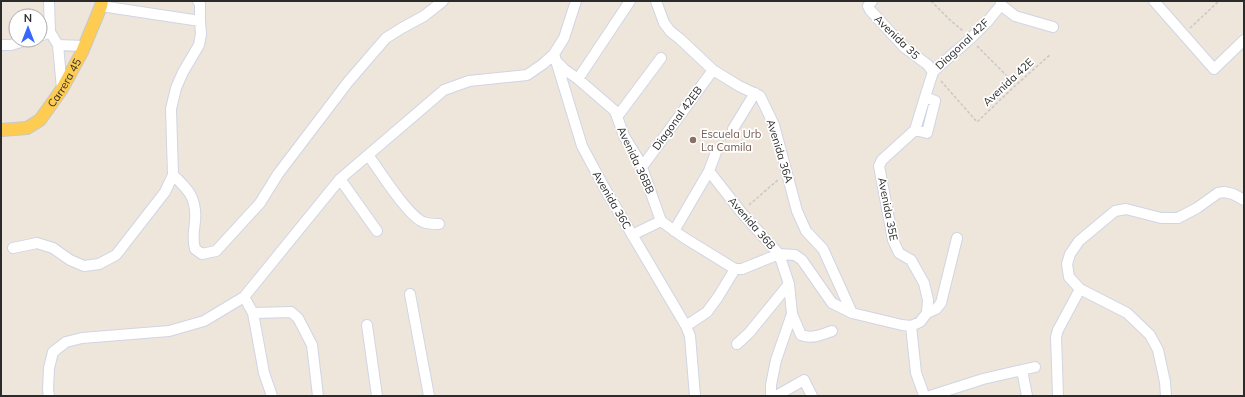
<svg xmlns="http://www.w3.org/2000/svg" width="1245" height="397" font-family="Mulish,sans-serif">
<rect width="100%" height="100%" fill="#eee5db"/>
<g fill="none" stroke-linecap="round" stroke-linejoin="round">
<!-- minor casing -->
<g stroke="#d0d5e5" stroke-width="12">
<path id="minor" d="M49,1L50,32L58,45L62,89
M576,1L564,38L554,54L582,146L604,187L686,326L690,336L695,396
M656,1L664,23L670,31L680,39L713,70L739,86L760,96L774,125L797,211L806,231L823,249L852,313
M872,1L868,6L870,10L904,47L928,65L933,72
M1001,1V5L1015,16L1053,27
M1154,1L1214,69L1244,40
M101,6L200,21V4L198,1
M40,36L50,32
M1,45H11L27,40
M58,45L84,46
M556,61L565,70L578,79L615,111L624,136L640,162L661,221L683,237L735,269
M578,79L630,1
M617,117L661,58
M733,129L755,93
M915,130L927,133L935,101L925,97
M368,155C380,171 407,215 423,222C428,224 434,224 439,224
M642,167L713,70
M709,171L741,212L779,254L789,284L792,314L776,360L771,385V396
M173,175C188,189 197,198 195,221C194,233 192,237 195,249L202,254L216,251L260,203L278,174L348,82L386,38L402,28L424,16L443,1
M340,179L377,231
M674,231L709,171L716,152
M632,235L661,221
M13,248L37,243L53,248L70,260L84,266L99,264L116,255L165,192L173,175L171,109L176,88L183,72L199,45L201,34L200,21
M410,294L429,396
M244,297L253,313L264,373L272,396
M253,313L291,312L298,318L312,345L318,396
M927,313L928,300L924,283L911,260L899,253L893,240L879,166L882,160L915,130L925,97L933,72L939,66L970,39L988,21L1001,5
M792,314L801,335C812,339 821,335 832,331
M367,325L377,396
M686,326L707,312L718,297L735,269H742L779,254L795,255L802,260L832,303L852,313L902,325L911,326L920,322L927,313L936,309L941,303L957,238
M911,326L916,373L924,395L926,396
M737,344L749,333L789,284
M1022,370L1027,396
M49,396L48,390L49,368L53,352L66,342L82,338L169,331L204,321L244,297L340,179L444,90L469,81L527,75L543,64L554,54
M776,396L804,380L812,396
M930,396L983,379L1035,367
M1058,396L1056,337L1058,330L1080,289
M1166,396L1165,382L1158,350L1150,335L1127,313L1080,289L1069,277L1067,264L1070,254L1079,241L1115,211L1126,209L1161,218H1178L1197,208L1218,193L1224,192L1233,194L1244,200"/>
</g>
<!-- major casing -->
<g stroke="#c8c8c8" stroke-width="14">
<g id="major">
<path id="s1" d="M1,130L27,128L40,120L62,89L82,52L101,6L102,1"/>
</g>
</g>
<!-- path -->
<path stroke="#c8c8c8" stroke-width="1.5" stroke-dasharray="3 2" stroke-linecap="butt" d="M931,1L950,20L963,31
M1190,28L1219,1
M977,46L1015,84
M941,81L977,122L1016,85L1051,54
M722,144L728,136
M749,205L779,179"/>
<!-- minor -->
<use href="#minor" stroke="#fff" stroke-width="10"/>
<!-- major -->
<use href="#major" stroke="#fecc51" stroke-width="12"/>
</g>
<!-- markers -->
<circle fill="#8d6e63" stroke="#fff" stroke-width="1.5" cx="693" cy="140" r="4"/>
<g text-anchor="middle" stroke-width="3.5" stroke-linejoin="round" paint-order="stroke">
<!-- street labels -->
<g font-size="11" fill="#2b2b2b" stroke="#fff">
<text transform="translate(897 37) rotate(44)" y="4">Avenida 35</text>
<text transform="translate(962 44) rotate(-43)" y="4">Diagonal 42F</text>
<text transform="translate(1008 82) rotate(-43)" y="4">Avenida 42E</text>
<text dy="4" stroke="none"><textPath href="#s1" startOffset="86">Carrera 45</textPath></text>
<text transform="translate(677 118) rotate(-54)" y="4">Diagonal 42EB</text>
<text transform="translate(780 151) rotate(73)" y="4">Avenida 36A</text>
<text transform="translate(636 160) rotate(65)" y="4">Avenida 36BB</text>
<text transform="translate(612 200) rotate(60)" y="4">Avenida 36C</text>
<text transform="translate(888 209) rotate(79)" y="4">Avenida 35E</text>
<text transform="translate(752 223) rotate(49)" y="4">Avenida 36B</text>
</g>
<!-- education labels -->
<g font-size="11" fill="#785e54" stroke="#fff" text-anchor="start">
<text x="701" y="138">Escuela Urb<tspan x="701" dy="13">La Camila</tspan></text>
</g>
</g>
<!-- border -->
<rect width="1245" height="397" fill="none" stroke="#2b2b2b" stroke-width="4"/>
<!-- north arrow -->
<g transform="translate(28 28)"><circle r="19" fill="#ffffff" stroke="#aaaaaa"/>
<path d="M0-3L7 15L0 10L-7 15Z" fill="#3767ff"/>
<text y="-6" font-size="11" font-weight="bold" text-anchor="middle" fill="#2b2b2b">N</text>
</g>
</svg>
